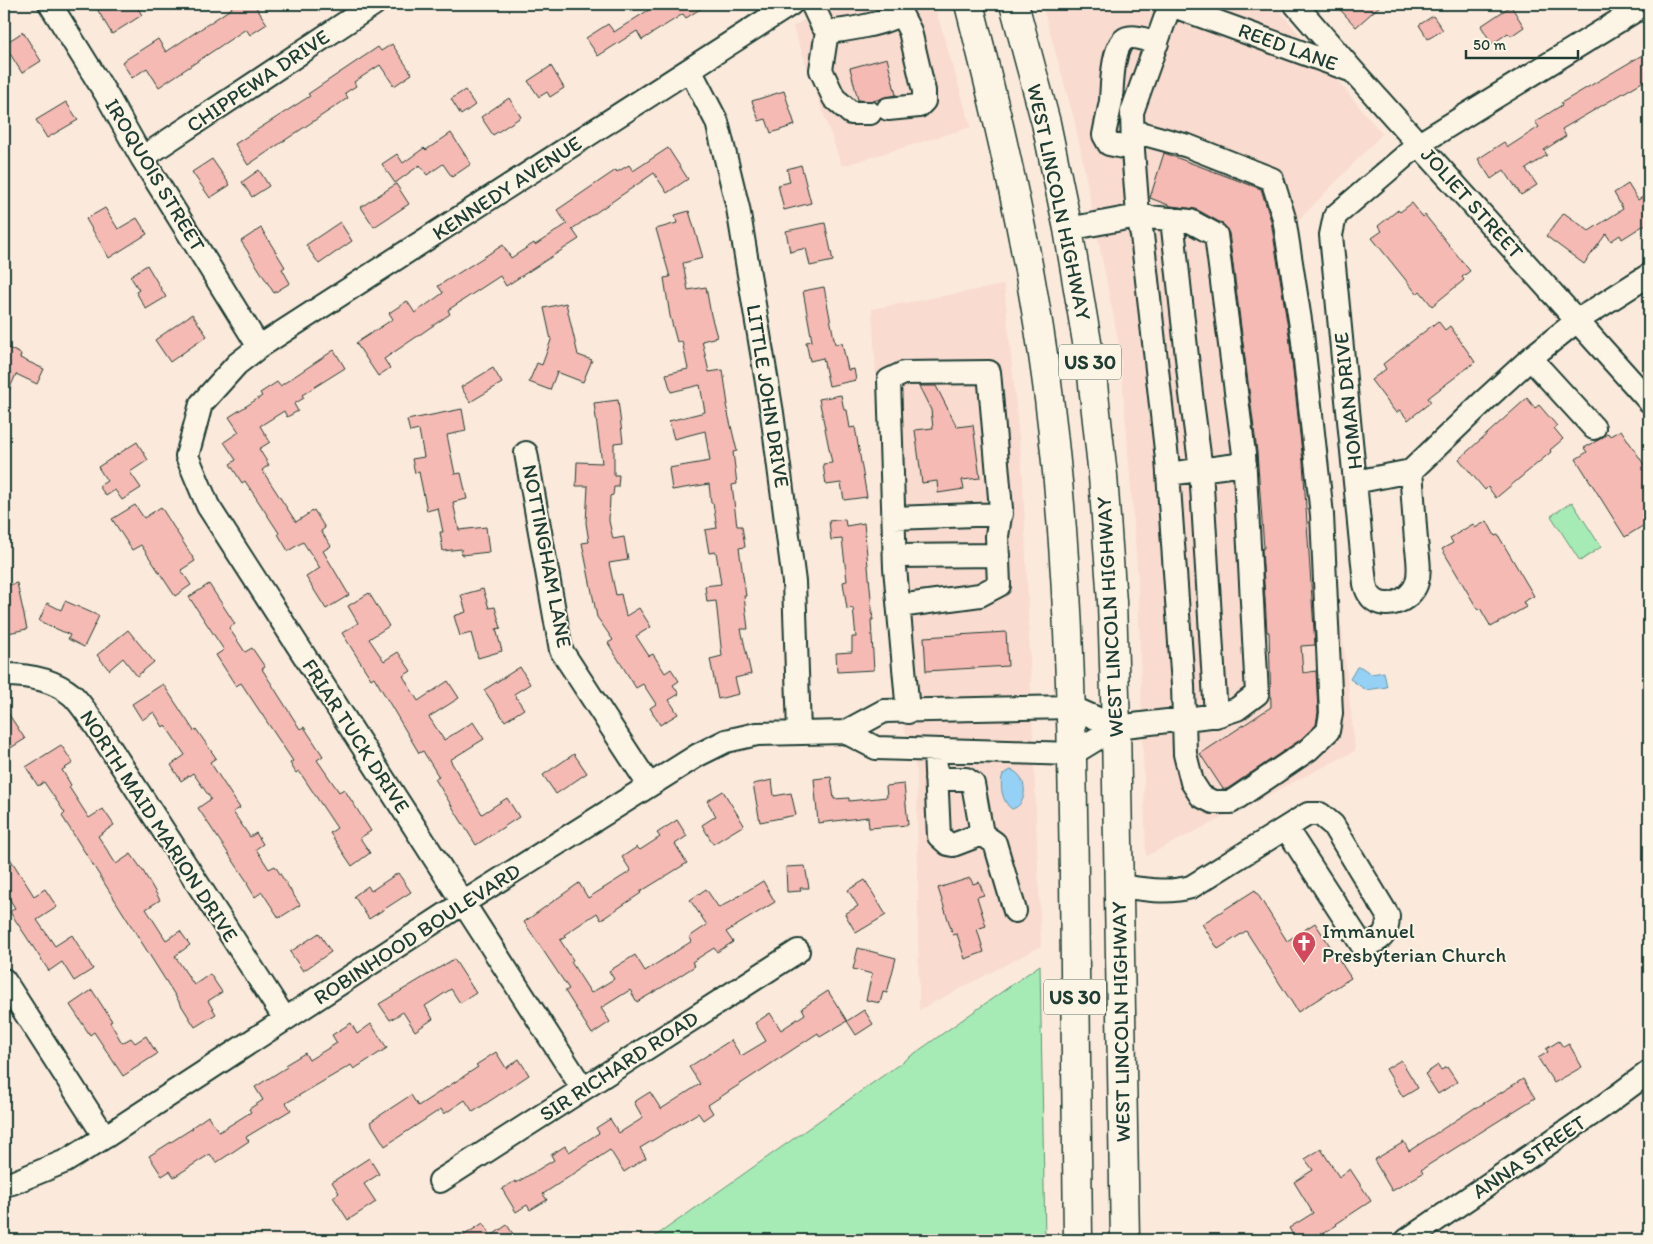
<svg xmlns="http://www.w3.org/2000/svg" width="1653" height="1244" font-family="Itim,sans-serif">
<rect width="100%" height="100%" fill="#fbe9db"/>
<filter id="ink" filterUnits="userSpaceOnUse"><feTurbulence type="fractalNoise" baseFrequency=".02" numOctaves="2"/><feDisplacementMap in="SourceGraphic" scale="10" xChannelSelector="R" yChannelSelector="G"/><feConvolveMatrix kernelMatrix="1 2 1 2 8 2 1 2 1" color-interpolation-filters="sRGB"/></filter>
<g filter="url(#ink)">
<!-- built -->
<path fill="#f9dbcf" d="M829,4H934L971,127L842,166L793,27Z
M1042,4H1274L1382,134L1298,221L1355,751L1146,856L1138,578L1120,349L1075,122Z
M1004,285L1023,480L1041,946L919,1010L917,771L895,697L872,309Z"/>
<!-- green -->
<path fill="#a6ebb6" stroke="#629475" d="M1572,502L1601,547L1580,561L1551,516Z
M1040,965L1045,1240H650Z"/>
<!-- water -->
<path fill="#95d1f5" stroke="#6696a8" d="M1357,667H1361L1371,674L1384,672L1387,687L1366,690L1350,679Z
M1011,770C1028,775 1029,805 1012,809C1002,803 999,784 1003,774Z"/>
<!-- building -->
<path fill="#f5bab3" stroke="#1f3d34" d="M105,4H135L142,15L112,34L97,9Z
M230,4H254L267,24L250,35L246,29L159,87L147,68L132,78L122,62L158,39L166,52L232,8Z
M658,4H708L686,18L683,14L642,40L637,31L598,56L586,38L608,24L614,32Z
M1335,4H1382L1356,27Z
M1511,6L1524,27L1511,36L1508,33L1492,44L1481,26Z
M1433,16L1443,30L1428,39L1419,25Z
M23,32L41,61L22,73L4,44Z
M392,44L412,74L394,86L380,65L354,82L356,86L345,93L348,98L248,165L235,144L310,96L308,94L378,47L381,51Z
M1649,51V78L1562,129L1566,136L1544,150L1547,155L1526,169L1537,185L1521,195L1504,170L1491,179L1478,159L1504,142L1508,147L1539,127L1535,122L1562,105L1561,103Z
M887,58L896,95L873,101L858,100L850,68Z
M551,66L564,88L550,97L547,92L539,97L528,81Z
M465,90L475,105L461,115L451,99Z
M784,91L795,125L771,133L766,119L759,121L752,101Z
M509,98L521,117L493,135L481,117Z
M66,102L78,120L47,138L36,120Z
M451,133L471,164L452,177L443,164L427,175L420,165L395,183L382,164L397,154L403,163L424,148L426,150Z
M668,148L688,179L667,193L654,173L572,229L579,239L506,286L500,276L448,310L450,314L384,359L390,368L378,376L356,343L393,319L389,313L407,301L415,313L443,293L438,286L503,245L511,258L534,243L535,245L567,224L557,210L616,170L617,172L629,165L633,171Z
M1164,153L1261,189L1271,221L1289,335L1303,462L1315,645L1301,646L1303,673L1316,671L1318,712L1316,725L1300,740L1227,789H1223L1200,754L1271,707L1269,632H1267L1262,549L1264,548L1257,452L1229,233L1223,224L1196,209L1171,206L1150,198Z
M212,159L230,185L210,198L192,172Z
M801,165L811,203L784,210L778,185L790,182L787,169Z
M259,170L269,186L252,197L242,182Z
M396,184L409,204L374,227L361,207Z
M1628,184L1638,200L1649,193V222L1622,239L1620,235L1611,241L1606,234L1584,264L1546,236L1564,213L1589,231L1623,209L1614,193Z
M1412,203L1423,217L1425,215L1470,271L1462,277L1464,280L1432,306L1420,291L1417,294L1372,238L1382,231L1378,226L1398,210L1400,212Z
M105,208L118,229L137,218L147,234L109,258L86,219Z
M689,211L703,258L683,263L688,290L706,287L711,315L717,337L702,341L709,372L723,370L728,405H726L737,451L733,452L737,484L732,485L734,502L737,526H742L745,547L739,548L746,596H744L748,629H741L751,674L735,678L739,694L718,699L710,659L722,656L716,601L707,602L705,586L721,584L716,552L709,553L705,530L717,528L713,503H711L709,484L672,490L669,468L710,461L705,431L674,439L669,421L705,412L700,385L671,392L666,374L688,369L682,341L677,342L670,316L664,278L670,277L656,229L677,223L675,215Z
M340,222L352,241L319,264L306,245Z
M825,223L833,261L810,266L806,248L790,252L786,231Z
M261,228L285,267L282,269L290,283L274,293L241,241Z
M147,265L166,297L146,309L136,292L139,290L130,276Z
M824,287L835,344L842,343L848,370L854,369L856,380L829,386L823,358L810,361L806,342L812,341L803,291Z
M566,303L578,355L592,360L583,382L557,372L550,390L529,382L537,363L542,365L551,340L544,308Z
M192,314L207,336L170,362L155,340Z
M1438,321L1445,330L1450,326L1475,362L1428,398L1431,402L1408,420L1400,410L1396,413L1371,380L1386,369L1383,364Z
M4,346L21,354L20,358L44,369L37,384L16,374L4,402Z
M334,350L345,368L302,395L304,398L294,404L298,411L287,417L284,411L260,426L270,442L259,449L269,465L262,470L296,522L314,510L325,528L321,531L331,546L323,551L349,595L326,609L306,577L320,568L303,542L288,551L278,534L279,533L245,481L242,483L230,464L236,460L224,442L239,432L229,417L262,396L260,393L277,382L280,386Z
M493,368L502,383L470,402L461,387Z
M919,386H936L957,427L973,425L980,478L962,480L964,489L938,493L937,481L922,483L915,430L933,428L931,410Z
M841,395L844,410H847L850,428L855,427L867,497L844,500L841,483L826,485L823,464L832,463L819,399Z
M1527,398L1535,408L1539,405L1557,426L1554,428L1563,439L1550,450L1551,452L1496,498L1488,487L1485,490L1459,459Z
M618,400L623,442L614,443V475H619L618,487H614L613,495L610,496L609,521L613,539L624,537L628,560L609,563L616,595L621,594L626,616L639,608L651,627L636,636L649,656L653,654L665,673L671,669L679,681L673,685L679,694L669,700L678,714L660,725L650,708L656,704L643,684L636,688L608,643L613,640L597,617L582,543L589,542L586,523L588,486H576L577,462L602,463L594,403Z
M462,409L466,431L447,435L455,474L461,473L467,499L453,502L459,530L486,527L489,552L462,555L461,549L443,551L440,532H443L438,508L427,511L419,472L415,473L412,459L424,457L419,430L410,432L407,420Z
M1621,430L1649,472V522L1625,537L1576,459L1587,452L1584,448L1602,438L1608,433L1610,436Z
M137,442L148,460L130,472L141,488L122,500L115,490L106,496L99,486L107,481L98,467Z
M135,505L144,518L161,507L195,561L181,570L191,585L175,596L141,545L132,550L112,519Z
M845,519L846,526L864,523L873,620H871L874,670L837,672L836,653L852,652V637H856L853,608L847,609L843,582L847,581L842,539L831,540L829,521Z
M1487,521L1495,536L1498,535L1534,596L1523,602L1526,607L1491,627L1480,608L1478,610L1442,549L1453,543L1450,538L1473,524L1475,528Z
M17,583L27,629L8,633L5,617L4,618V586Z
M209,584L235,624L229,628L245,652L252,648L265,667L262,669L300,729L304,727L323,756L317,760L339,792L344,789L371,831L360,838L370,853L352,866L330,833L337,828L299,771L296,773L290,763L293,761L241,683L236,686L216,655L224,650L189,597Z
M483,589L489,608L495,607L501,628L496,629L502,651L478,658L471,633L460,636L454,616L466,612L461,595Z
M369,593L389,626L369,639L384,661L398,652L411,671L403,676L418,701L448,681L459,698L429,717L444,740L473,722L484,739L450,760L482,814L507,798L519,817L476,845L435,779L439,777L423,751L419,753L374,677L371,679L342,633L358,623L348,606Z
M65,601L99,616L84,647L68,639L70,635L39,621L47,603L61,610Z
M128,630L154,662L137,676L123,658L109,670L97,655Z
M1006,632L1008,666L926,671L924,637Z
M520,667L530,684L514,694L524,709L505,721L484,690Z
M163,684L194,731L196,729L216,758L210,762L240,808L233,812L250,837L256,833L263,844L256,849L269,869L275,866L300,905L279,918L262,892L255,897L247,884L248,883L198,808L211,799L193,773L181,781L171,765L185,755L165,725L163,727L154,712L142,720L132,704Z
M4,707L25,739L4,752Z
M61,745L73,763L62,770L71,785L69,787L89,818L103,809L114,825L98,836L116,864L131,854L143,871L160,900L146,909L166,940L180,931L190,945L175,956L194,985L210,974L222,992L208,1001L216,1014L195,1027L62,816L65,813L44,782L38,786L26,767Z
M574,754L587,773L556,794L543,775Z
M831,777L834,799L849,798V801L887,797L886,786L904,784L908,825L869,828L868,817L818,823L814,779Z
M772,780L774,796L791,793L796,815L760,822L753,784Z
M723,791L744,825L713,844L702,825L716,816L707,801Z
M677,820L687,836L675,844L687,863L640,892L641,893L601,920L597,913L564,935L566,937L560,940L573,960L571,962L591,993L614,979L609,971L635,955L645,971L692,941L689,937L707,925L690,900L706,889L719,908L763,881L775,902L726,932L733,942L717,952L714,948L692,962L695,966L664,986L637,1002L630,990L601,1008L610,1022L592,1034L565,991L569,989L524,922L579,883L588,898L631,871L622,857L637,847L640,850L660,837L657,833Z
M4,849L34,896L45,889L57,907L37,920L55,946L72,935L93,969L74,981L62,962L49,971L10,912L15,908L4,890Z
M805,866L809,888H800L801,891L787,892L786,867Z
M398,873L411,892L369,919L354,896L368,886L371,891Z
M970,878L973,884L979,882L984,895L977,897L986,926L977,929L984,952L965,959L957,934L953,935L938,888Z
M865,880L886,915L856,933L845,914L858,906L848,890Z
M1255,890L1287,941L1315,923L1351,978L1298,1012L1246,931L1218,949L1202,924Z
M319,933L331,952L303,971L290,952Z
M858,948L896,958L887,993L883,992L880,1003L866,1000L872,974L853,969Z
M454,959L476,993L460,1003L451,989L425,1006L433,1019L415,1031L403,1012L390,1020L379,1004Z
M92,990L112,1021L110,1022L122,1043L131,1038L135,1043L146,1036L157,1054L123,1076L94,1032L90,1035L70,1005Z
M828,991L847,1021L820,1037L818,1033L725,1094L708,1105L713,1113L703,1120L698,1113L640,1148L646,1158L624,1172L610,1150L543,1194L547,1200L530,1210L527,1205L516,1212L502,1189L515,1181L516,1183L554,1160L551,1155L565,1146L569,1152L599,1133L596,1128L610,1119L619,1133L643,1118L634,1102L650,1092L661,1109L700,1084L689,1067L731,1040L741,1056L766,1041L755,1023L770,1013L781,1030L805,1014L802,1008Z
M864,1010L873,1024L856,1035L847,1021Z
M351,1023L357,1034L371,1024L387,1048L354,1069L351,1065L286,1103L291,1110L246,1137L249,1141L216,1163L210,1154L174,1177L170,1171L162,1176L149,1156L193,1128L192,1127L208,1116L219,1132L251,1112L249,1109L263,1100L255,1087L287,1067L285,1065L305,1053L309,1060L337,1043L332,1035Z
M1559,1041L1563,1047L1569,1044L1582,1067L1554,1083L1538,1058L1548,1052L1546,1049Z
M496,1052L506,1068L519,1059L529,1075L473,1112L465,1100L444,1114L441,1109L385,1146L370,1122L411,1095L418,1106L478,1067L476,1065Z
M1401,1060L1418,1088L1403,1097L1386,1069Z
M1438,1065L1441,1070L1447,1067L1457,1082L1438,1094L1425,1074Z
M1523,1079L1535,1098L1430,1164L1421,1170L1423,1173L1392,1191L1374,1160L1404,1142L1409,1151L1476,1107V1108Z
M1321,1149L1339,1177L1350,1169L1371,1201L1336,1224L1337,1225L1312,1240H1296L1289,1228L1313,1213L1294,1182L1313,1170L1305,1159Z
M369,1158L379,1174L364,1184L376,1202L348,1220L333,1197L339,1193L332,1182Z
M483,1223L491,1236L507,1225L517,1240H457Z"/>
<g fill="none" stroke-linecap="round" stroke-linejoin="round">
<!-- minor casing -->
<g stroke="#1f3d34" stroke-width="26">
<path id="minor" d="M50,4L106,94L142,158L259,347
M812,4L822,25L827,31C839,32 889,23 897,15C901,11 901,8 901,4
M1168,4L1350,70
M1295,4L1353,71L1649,401
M1646,4L1419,144L1335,216L1331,235L1355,482L1411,471L1485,400L1533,356L1578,320L1649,275
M827,31L821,70L834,98L851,113H870
M690,70L717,122L738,208L772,413L794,582L799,732
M888,109L919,106L924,101V91L910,31L900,12
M1133,149L1109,144L1104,135C1106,124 1109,112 1111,101C1112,87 1112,44 1127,38C1135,35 1149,41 1157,43
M142,158L374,4
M1172,219L1191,394L1201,470L1216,716
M1068,229L1138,216L1133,150L1132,112L1170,5
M1531,359L1594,428
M526,453L561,650L649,785
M1168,474L1245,464
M1355,482L1365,584C1366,587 1367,592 1369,594C1381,614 1412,601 1417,582C1421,569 1417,553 1416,540C1414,517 1413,494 1411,471
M894,518L1001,514
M895,556L998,555
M899,606L980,595L999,585L997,536L1001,509L989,372L904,373L889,380L895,568L908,712
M4,675C27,675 53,679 72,695C80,702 87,714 94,723L285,1019
M845,732L876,748L1072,754L1116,727L1219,715L1237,709L1257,694L1244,454L1216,235L1190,221L1138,216L1142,235L1167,459L1183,685L1185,754L1192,782L1201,796L1213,802H1231L1308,750L1328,731L1331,713L1322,515L1302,333L1284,218L1272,179L1188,146L1133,131
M935,750L939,836L948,844L953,845L982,834L973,784L966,779H936
M982,834L995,843L1015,911
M1119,886C1143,889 1167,894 1191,887L1308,814H1320L1333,825L1388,916C1388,935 1381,942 1362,945L1286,828
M4,980L105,1137
M583,1089L208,506L187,456L201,404L237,364L259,347L791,4
M440,1181L798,951
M4,1185L12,1183L66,1161L105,1137L463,903L698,755L726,741L757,734L845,732L884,711L1071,707L1116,727
M1407,1240L1602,1107L1649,1072"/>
</g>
<!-- major casing -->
<g stroke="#1f3d34" stroke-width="31">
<path id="major" d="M969,4C1007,151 1040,300 1055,452C1070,593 1072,735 1074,877C1075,998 1077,1119 1078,1240
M1014,4L1046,123L1068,229L1091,366L1103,476L1112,602L1116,727L1125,1240"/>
</g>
<!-- minor -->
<use href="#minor" stroke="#fcf5e5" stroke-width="22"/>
<!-- major -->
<use href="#major" stroke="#fcf5e5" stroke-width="28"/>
</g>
</g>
<!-- icons -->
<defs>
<g id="church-pin" transform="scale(1.25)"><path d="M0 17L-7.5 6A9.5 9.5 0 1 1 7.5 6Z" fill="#d1495b" stroke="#fcf5e5"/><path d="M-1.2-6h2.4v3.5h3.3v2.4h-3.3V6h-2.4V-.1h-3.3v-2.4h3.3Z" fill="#fff"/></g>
</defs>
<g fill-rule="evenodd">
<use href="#church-pin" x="1304" y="943"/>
</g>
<g text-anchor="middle" stroke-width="4" stroke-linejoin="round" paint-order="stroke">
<!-- shield labels -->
<g fill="#fcf5e5" stroke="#617469" stroke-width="1">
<rect x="1059" y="344.5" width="62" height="35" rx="4"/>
<rect x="1044" y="979.5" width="62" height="35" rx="4"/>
</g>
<g font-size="20" font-weight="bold" fill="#1f3d34">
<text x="1090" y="369">US 30</text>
<text x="1075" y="1004">US 30</text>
</g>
<!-- street labels -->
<g font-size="21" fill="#1f3d34" stroke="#fcf5e5">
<text transform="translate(1288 47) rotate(20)" y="7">REED LANE</text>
<text transform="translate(258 81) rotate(-34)" y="7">CHIPPEWA DRIVE</text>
<text transform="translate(155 175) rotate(59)" y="7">IROQUOIS STREET</text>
<text transform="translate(507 188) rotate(-33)" y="7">KENNEDY AVENUE</text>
<text transform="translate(1059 202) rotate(78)" y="7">WEST LINCOLN HIGHWAY</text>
<text transform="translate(1472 203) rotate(48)" y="7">JOLIET STREET</text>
<text transform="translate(768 396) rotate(81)" y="7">LITTLE JOHN DRIVE</text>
<text transform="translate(1348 401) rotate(-96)" y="7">HOMAN DRIVE</text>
<text transform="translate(547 556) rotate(79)" y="7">NOTTINGHAM LANE</text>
<text transform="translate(1110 617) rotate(-93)" y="7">WEST LINCOLN HIGHWAY</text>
<text transform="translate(356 736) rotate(57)" y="7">FRIAR TUCK DRIVE</text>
<text transform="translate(159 826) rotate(57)" y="7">NORTH MAID MARION DRIVE</text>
<text transform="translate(417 934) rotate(-33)" y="7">ROBINHOOD BOULEVARD</text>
<text transform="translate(1121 1022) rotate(-91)" y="7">WEST LINCOLN HIGHWAY</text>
<text transform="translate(619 1066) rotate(-33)" y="7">SIR RICHARD ROAD</text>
<text transform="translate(1529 1157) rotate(-34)" y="7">ANNA STREET</text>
</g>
<!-- poi labels -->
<g font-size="21" fill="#1f3d34" stroke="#fcf5e5" text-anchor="start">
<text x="1322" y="938">Immanuel<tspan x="1322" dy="24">Presbyterian Church</tspan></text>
</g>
</g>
<!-- margin -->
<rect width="1653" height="1244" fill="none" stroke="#fcf5e5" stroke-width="20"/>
<rect x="10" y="10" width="1633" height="1224" fill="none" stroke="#1f3d34" stroke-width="2" filter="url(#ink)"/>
<!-- scale -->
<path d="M1466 50v8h112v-8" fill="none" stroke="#1f3d34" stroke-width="2.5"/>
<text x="1473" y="50" font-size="15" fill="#1f3d34" stroke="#fcf5e5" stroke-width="4" paint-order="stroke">50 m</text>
</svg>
